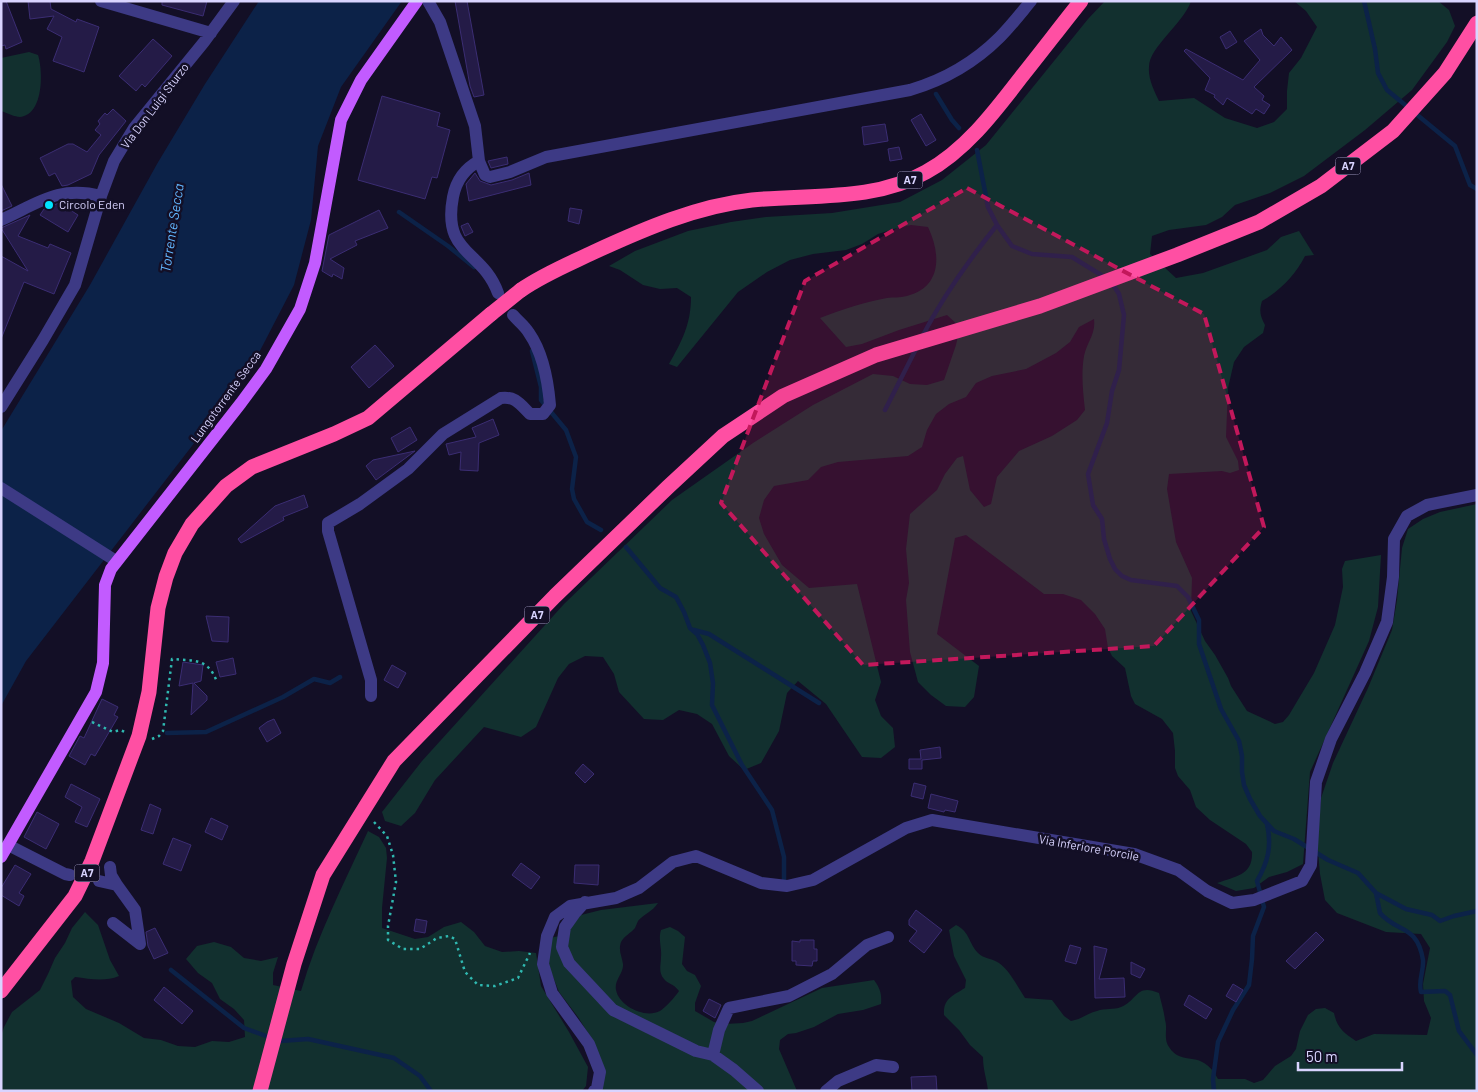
<svg xmlns="http://www.w3.org/2000/svg" width="1478" height="1092" font-family="Barlow,sans-serif">
<rect width="100%" height="100%" fill="#130f26"/>
<!-- green -->
<path fill="#12302f" d="M1105,1H1191C1184,23 1149,47 1149,67C1148,79 1154,90 1159,101L1194,98L1225,118L1257,128L1274,122L1287,109V91L1289,73L1301,58L1317,27L1306,11L1294,1H1438L1449,10L1455,26L1447,42L1412,90L1365,130L1304,176L1270,193L1235,205L1222,217L1206,225L1169,230L1152,236L1150,254L1176,278L1203,273L1267,250L1281,237L1299,231L1314,255L1305,256C1296,274 1280,291 1262,301C1259,311 1260,316 1265,325L1263,333L1244,347L1234,362L1228,388L1226,437L1238,461L1239,470L1230,473L1222,471L1169,474L1167,489L1176,542L1192,578L1191,611L1205,641L1215,655L1228,678L1231,686L1247,711L1275,724L1283,722L1289,715L1314,673L1335,625L1343,587L1342,569L1345,561L1381,555L1378,607L1369,641L1310,772L1303,864L1287,872L1269,877L1254,888L1236,891L1217,883C1236,876 1253,875 1252,852L1246,844L1210,820L1196,807L1190,790L1178,776L1175,768V751L1173,733L1162,719L1135,704L1131,696L1125,668L1112,656L1108,648L1105,629L1095,614L1081,600L1063,594H1044L966,535L955,538L937,634L979,666L974,697L965,707L946,706L931,695L918,682L910,652L906,600L909,583L906,549L910,514L937,490L945,474L957,458L963,456L970,490L984,507L991,504L997,477L1019,451L1052,436L1077,420L1085,410C1083,392 1081,374 1084,356C1087,342 1096,334 1094,319L1079,327L1070,342L1056,353L1026,369L992,376L976,383L966,397L949,404L936,414L927,430L922,447L908,456L838,462L821,467L808,480L774,486L764,500L759,518L764,534L782,565L809,588L857,584L881,682L875,700L881,716L893,728L895,747L881,758L862,757L826,704L798,681L787,693L779,731L761,763L744,770L729,756L712,724L697,714L679,710L663,720L644,719L619,692L614,674L603,657L585,656L569,664L558,678L536,727L521,737L484,727L435,780L415,813L401,826L385,821L382,812L422,761L564,604L672,500L753,443L813,405L873,374L893,376L910,384L927,385L944,380L956,345L960,327L947,315L899,330L862,344L846,347L820,318C841,310 864,302 887,298C893,297 900,298 907,296C942,287 941,254 928,227L911,225L894,229L878,234L862,244L846,250L813,254L790,260L767,272L738,292L677,367L669,364C682,341 691,324 691,297L677,288L660,289L643,285L620,270L609,266L635,251L688,231L731,222L766,217L832,213L900,202L942,180L986,145L1088,19Z
M29,52L38,55C43,70 44,115 20,117C15,117 7,113 1,111V58Z
M1477,504V1091H988C987,1079 983,1071 983,1057L970,1045L959,1030L944,1015C943,999 952,996 965,988L966,980L954,956L949,930L956,925C970,932 968,942 978,953C984,959 992,958 999,963C1010,971 1017,986 1025,998L1052,1000L1064,1016L1071,1021C1082,1019 1088,1013 1097,1011C1105,1008 1114,1010 1121,1007C1138,1000 1136,983 1159,993C1161,1002 1164,1011 1165,1020C1168,1029 1163,1038 1169,1047C1182,1068 1201,1047 1218,1079H1245L1254,1083L1263,1080L1275,1066L1291,1056L1296,1049L1300,1031L1308,1015L1316,1009L1325,1008L1334,1013C1337,1028 1344,1033 1356,1041L1374,1034L1427,1035L1431,1018L1424,1001L1423,984L1430,948L1421,934L1386,932L1337,913L1325,900L1320,874L1317,839L1321,798L1333,763L1368,688L1392,630L1397,600L1402,548L1408,529L1423,519L1440,512Z
M368,831L379,837L386,848L387,858L382,908V928L415,939L428,937L444,927L461,922L474,932L485,946L502,952L519,951L536,953L541,986L569,1032L588,1067L586,1086L582,1091H1V1036L4,1027L12,1012L40,990L48,974L55,958L65,943L72,928L85,912L98,925L110,960L119,976C105,982 90,979 75,977L71,981L73,997L86,1009L119,1023L144,1038L161,1040L178,1046L195,1047L212,1041L229,1042L245,1037L244,1020L234,1009L220,999L212,983L198,973L186,959L197,946L214,942L231,947L244,958L261,961L278,957L273,973V985L301,991C317,936 344,883 368,831Z
M658,903C652,912 644,914 638,921C637,923 636,926 635,928C631,933 624,936 621,942C618,951 622,956 623,964C624,973 614,980 616,990C619,1006 645,1019 660,1011C666,1007 675,997 679,991C673,983 669,985 664,979C658,972 661,965 661,957C662,947 658,940 661,930L670,927L678,931L685,937L682,964L687,971L695,975L701,986L695,1003V1011L714,1022L725,1024L743,1023L752,1021L822,988L874,980C880,988 882,994 881,1004L863,1010L838,1014L814,1027L796,1033L788,1034L780,1040L779,1049L797,1091H600L595,1044L578,1017L559,992L548,964L549,938L565,935L581,915L601,910Z"/>
<!-- water -->
<path fill="#0c2248" d="M259,1H402L341,87L318,146L311,220L294,285L249,372L26,661L1,706V431L90,285L157,164L205,84Z"/>
<g fill="none" stroke-linecap="round" stroke-linejoin="round">
<!-- stream -->
<path stroke="#0c2248" stroke-width="4.5" d="M1364,1L1375,49L1378,73L1387,90L1455,146L1470,185L1477,189
M936,94L952,120L959,128
M977,150L988,207L997,225L1012,246L1032,254L1072,257L1106,278
M399,212L448,246L474,267
M1112,283L1119,294L1124,315L1119,370L1112,391L1107,423L1088,474L1093,505L1102,519L1104,539L1110,559L1115,569L1122,576L1131,580L1177,586L1188,597L1199,620V644L1221,709L1239,741L1242,756V772L1244,785L1250,799L1260,816L1274,831L1294,839L1328,860L1358,873L1376,893L1380,913C1397,933 1417,924 1423,960C1424,971 1418,980 1421,992L1445,991L1450,995L1459,1031L1477,1055
M922,337C942,298 969,260 997,225
M532,351L541,387V400L566,430L576,457L572,489L574,499L587,522L601,530
M885,410L917,347
M626,547L660,588L676,597L684,612L690,628L697,634L703,645L710,663L713,683L712,705L742,765L772,810L784,857V883
M694,630L709,634L819,703
M167,733L206,732L283,697L314,679L330,683L340,677
M1376,893L1406,909L1432,915L1440,921L1454,916L1477,911
M171,970L244,1028L280,1041L308,1039L394,1058L420,1076L431,1091
M1214,1091L1213,1079L1218,1042L1233,1010L1249,985L1252,959L1253,936L1264,907L1257,881C1268,862 1272,846 1267,824"/>
</g>
<!-- building -->
<path fill="#241b47" stroke="#3b2d73" d="M1,1H6L22,42L6,49L5,45L1,46Z
M28,1H50L51,9L76,22L77,19L99,27L84,72L53,61L62,37L47,29L54,16L30,19Z
M162,1H207L203,16L162,5Z
M455,1H467L484,95L474,97L470,86Z
M1261,29L1263,35L1274,46L1281,37L1292,50L1254,87L1264,96L1262,100L1270,105L1264,114L1256,109L1252,114L1227,98L1223,105L1214,97L1215,95L1205,90L1210,78L1184,51L1186,49L1243,80L1260,60L1244,41Z
M1230,31L1237,42L1226,49L1220,37Z
M153,39L172,56L145,87L142,84L136,91L119,76Z
M382,96L440,113L437,126L450,130L437,178L432,177L425,199L358,180Z
M113,109L126,121L99,155L91,174L68,185L62,186L55,173L49,176L40,158L68,144H73L87,152L101,135L95,130L100,124L98,121L105,113L107,115Z
M921,114L936,140L926,146L911,120Z
M885,124L888,141L864,145L862,127Z
M899,147L902,159L890,161L888,149Z
M507,157L508,164L491,168L488,161Z
M475,173L480,181L491,185L512,180L529,173L531,185L469,201L466,184Z
M1,184L12,206L1,211Z
M59,203L78,215L68,232L40,215L44,209Z
M570,208L582,210L579,224L568,221Z
M379,210L388,228L355,241L357,245L330,259L344,268L342,279L333,274L332,277L322,271L329,235Z
M30,215L18,236L48,248L50,244L71,253L54,294L24,282L1,339V256L28,271L1,228Z
M468,223L473,232L465,236L461,226Z
M375,345L394,366L369,388L351,367Z
M493,419L499,435L479,443L478,471L460,470L461,452L449,455L446,444L476,437L472,428Z
M410,427L417,440L398,452L391,438Z
M415,451L376,480L366,466L373,460Z
M304,495L308,507L283,517L284,520L241,543L238,539L275,506Z
M206,616L229,617L228,642L212,641Z
M233,658L236,674L220,677L216,662Z
M183,662L203,665L201,681L194,683L207,696V700L191,715L193,683L179,686Z
M392,665L406,673L398,688L384,680Z
M102,699L118,707L114,715L118,717L95,756L91,754L85,765L69,756L80,736L84,738Z
M274,719L281,733L267,742L259,728L267,722Z
M940,747L941,758L922,760V769H909V759H921L920,750Z
M583,764L594,774L585,783L575,773Z
M914,783L926,786L923,799L911,796Z
M71,784L100,799L87,827L75,822L82,807L65,797Z
M931,794L958,801L955,812L945,810L944,812L928,808Z
M150,804L161,809L153,834L141,830Z
M37,812L59,824L46,849L24,837Z
M211,818L228,826L222,840L205,832Z
M173,838L191,845L181,871L163,864Z
M521,863L540,877L531,889L512,875Z
M15,865L31,874L19,893L24,896L19,906L1,895V888Z
M575,865H599L598,885L574,883Z
M916,910L942,930L924,953L909,941L917,931L909,925V920Z
M416,919L427,921L425,933L414,931Z
M155,928L168,953L154,959L148,946L146,932Z
M1316,932L1324,940L1295,969L1286,961Z
M800,940H814V949H817V961H813L812,966L796,965V961H792V941L800,942Z
M1070,945L1081,948L1076,964L1065,961Z
M1094,946L1107,949L1099,979L1124,978L1125,997L1095,998Z
M1131,962L1145,969L1140,978L1131,974Z
M1233,984L1243,990L1236,1002L1226,996Z
M164,987L193,1011L182,1024L154,1000Z
M1189,995L1212,1009L1206,1019L1184,1005Z
M709,999L721,1005L715,1018L703,1011Z
M936,1076L937,1091H912L911,1077Z"/>
<g fill="none" stroke-linecap="round" stroke-linejoin="round">
<!-- path -->
<path stroke="#2fb8b0" stroke-width="2.5" stroke-dasharray="2.5 4" stroke-linecap="butt" d="M92,722L113,732L120,730L125,732
M152,739L159,736L163,731L172,659C195,661 208,658 217,682
M374,822L387,836L393,855L396,882L388,926V940L403,949H420L437,938L449,936L455,939L465,972L478,985L495,986L518,978L530,953"/>
<!-- minor -->
<path stroke="#3d3a85" stroke-width="12" d="M101,1L211,33
M428,1L440,22L475,126L479,161C464,169 456,181 453,197C442,255 482,249 498,293
M479,161L485,175L490,177L510,172L546,157L910,90C944,80 975,62 1000,37C1011,26 1021,13 1031,1
M1,220C37,204 58,185 101,196
M1,407L43,340L75,285L101,196L114,161L134,128L204,42L234,1
M1,488L116,561
M371,696V680L328,531V523L360,504L408,469L443,434L501,398C515,396 520,404 530,414H543L550,405C548,381 543,353 529,333C525,326 518,321 513,315
M8,845L65,874L70,875
M110,867L111,875L117,885
M99,881L117,885L135,910L140,944
M585,902L575,913L565,927L562,947L569,963L613,1010L696,1051L713,1055L734,1070L758,1091
M113,923L140,944
M713,1055L719,1030L729,1008L789,996L832,974L867,945L888,937
M594,1091L597,1088L600,1072L589,1044L552,993L543,964L547,936L555,917L570,906L616,898L639,888L673,862L696,856L761,883L787,886L813,880L906,828L932,820L1134,854L1178,870L1207,891L1232,903L1254,900L1302,881L1311,865L1316,782L1331,739L1365,673L1387,622L1393,577L1394,539L1407,516L1427,505L1477,495
M826,1091L838,1081L876,1065L893,1067"/>
<!-- major -->
<path stroke="#c25bff" stroke-width="12" d="M1,857L96,692L103,663L105,585L111,569L241,403L266,369L300,309L315,263L341,120L361,80L417,1"/>
<!-- highway -->
<path stroke="#ff4fa3" stroke-width="15" d="M521,290C544,274 569,264 594,252C644,229 697,206 752,200C811,194 873,202 926,172C966,150 995,111 1022,76C1042,51 1061,26 1081,1
M1,991L75,896L92,861L139,736L149,692L158,608L166,577L175,553L192,524L226,486L252,467L334,434L368,418L491,314
M260,1091L294,964L323,875L394,761L555,596L668,487L723,436L783,396L876,355L1040,306L1177,255L1259,222L1321,186L1393,131L1445,73L1477,23"/>
<!-- highway-bridge -->
<path stroke="#ff4fa3" stroke-width="15" d="M491,314L521,290"/>
</g>
<!-- marked area -->
<path fill="#c2185b" fill-opacity="0.2" stroke="#c2185b" stroke-width="4" stroke-dasharray="10 6" stroke-linejoin="round" d="M967,188L1204,314L1264,527L1154,646L863,665L721,503L805,281Z"/>
<!-- markers -->
<circle fill="#00e5ff" stroke="#130f26" stroke-width="2" cx="49" cy="205" r="5"/>
<g text-anchor="middle" stroke-width="5" stroke-linejoin="round" paint-order="stroke">
<!-- shield labels -->
<g fill="#130f26" stroke="#9e99be" stroke-width="1">
<rect x="1335.5" y="157.5" width="25" height="17" rx="4"/>
<rect x="897.5" y="171.5" width="25" height="17" rx="4"/>
<rect x="524.5" y="606.5" width="25" height="17" rx="4"/>
<rect x="74.5" y="864.5" width="25" height="17" rx="4"/>
</g>
<g font-size="11" font-weight="bold" fill="#d9d4ff">
<text x="1348" y="170">A7</text>
<text x="910" y="184">A7</text>
<text x="537" y="619">A7</text>
<text x="87" y="877">A7</text>
</g>
<!-- street labels -->
<g font-size="12" fill="#d9d4ff" stroke="#130f26">
<text transform="translate(155 106) rotate(-53)" y="4">Via Don Luigi Sturzo</text>
<text transform="translate(226 397) rotate(-54)" y="4">Lungotorrente Secca</text>
<text transform="translate(1089 848) rotate(10)" y="4">Via Inferiore Porcile</text>
</g>
<!-- poi labels -->
<g font-size="12" fill="#d9d4ff" stroke="#130f26" text-anchor="start">
<text x="59" y="209">Circolo Eden</text>
</g>
<!-- water labels -->
<g font-size="14" font-style="italic" fill="#62b6ff" stroke="#130f26">
<text transform="translate(172 228) rotate(-81)" y="5">Torrente Secca</text>
</g>
</g>
<!-- border -->
<rect width="1478" height="1092" fill="none" stroke="#d9d4ff" stroke-width="5"/>
<!-- scale -->
<path d="M1298 1062v8h104v-8" fill="none" stroke="#d9d4ff" stroke-width="2.5"/>
<text x="1306" y="1062" font-size="15" fill="#d9d4ff" stroke="#130f26" stroke-width="4" paint-order="stroke">50 m</text>
</svg>
